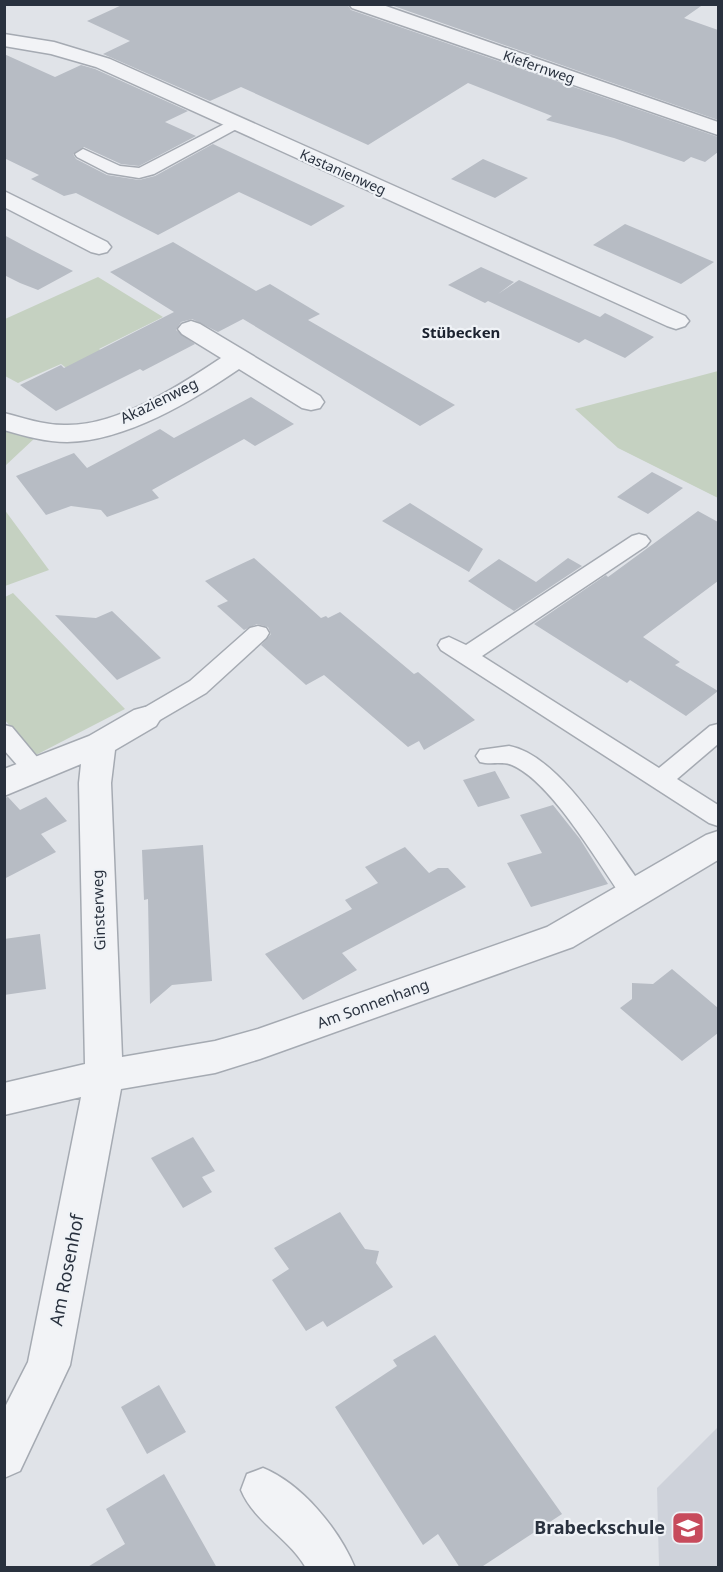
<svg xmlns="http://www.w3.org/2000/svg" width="723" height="1572" font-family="'Noto Sans',sans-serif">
<rect width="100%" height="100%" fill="#e0e3e8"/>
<!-- built -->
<path fill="#ced2da" d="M718,1427V1567H659L657,1488Z"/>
<!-- green -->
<path fill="#c5d1c1" d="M98,277L163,317L99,349L117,362L81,379L61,364L18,383L5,376V319Z
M718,371V498L618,448L575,409Z
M5,430L36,437L5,466Z
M4,509L49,570L5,586H4Z
M13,593L125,709L34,756L5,720V597Z"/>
<!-- building -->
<path fill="#b7bcc4" d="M124,4H347L351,10L718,137V152L705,162L691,157L684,162L614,138L546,120L552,116L468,83L368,145L241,87L210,101L103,54L130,41L87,21Z
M388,4H704L684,18L718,30V120Z
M4,54L55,77L81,65L95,69L188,111L165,122L196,136L139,166L121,164L84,147L73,154L76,159L107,175L139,180L155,176L213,144L345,206L311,226L239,192L158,235L76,193L64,196L31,179L39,175L4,158Z
M483,159L528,178L495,198L451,179Z
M625,224L656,237L714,262L681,284L593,245Z
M4,235L32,250L73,271L38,290L20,283L4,275Z
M173,242L256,291L270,284L320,314L308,320L455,405L420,426L243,319L218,332L192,319L181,322L176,330L195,344L143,371L140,369L56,411L20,385L61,365L64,368L174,312L110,272Z
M481,267L514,282L498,294L519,280L600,317L605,313L654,337L625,358L585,339L579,343L488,301L485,303L448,285Z
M251,397L294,424L255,446L244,439L152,490L159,498L107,517L101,510L71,506L46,515L16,476L74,453L87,468L160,429L174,438Z
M652,472L683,488L648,514L617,497Z
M410,503L483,549L469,572L382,521Z
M698,511L718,522V581L643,637L680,662L675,665L718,691L686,716L630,680L627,683L534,624L606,575L608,577Z
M254,558L321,618L326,616L328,618L340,612L414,674L418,672L475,720L424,750L419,741L408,747L324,675L306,685L261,645L271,634L268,627L257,624L244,630L217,606L228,601L205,581Z
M568,558L582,566L514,611L468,581L499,559L536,582Z
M112,611L161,658L117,680L55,615L96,618Z
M495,771L510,798L478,807L463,780Z
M8,797L20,810L46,797L67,821L41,834L56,852L4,879V798Z
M553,805L580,839L608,884L531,907L507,863L542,853L520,815Z
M203,845L212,981L172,985L150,1004L148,899L144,900L142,850Z
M405,847L429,873L438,868H448L466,887L342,953L357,970L303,1000L265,954L352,909L345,900L378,883L365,867Z
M40,934L46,989L4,995V939Z
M672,969L718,1008V1033L682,1061L620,1008L632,999V983L653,984Z
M193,1137L215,1171L202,1177L212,1192L183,1208L151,1158Z
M340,1212L365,1249L379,1251L376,1263L393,1287L327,1327L323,1321L306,1331L272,1280L289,1269L274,1248Z
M435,1335L562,1514L480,1568H460L438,1534L423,1545L335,1407L397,1366L393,1360Z
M159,1385L186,1432L147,1454L121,1407Z
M164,1474L217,1568H86L125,1544L106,1509Z"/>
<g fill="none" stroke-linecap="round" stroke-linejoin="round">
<!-- lane casing -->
<g stroke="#a5aab2" stroke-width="3">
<path id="lane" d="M234,119L240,121L242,124L240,127L154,174L139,178L108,173L77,157L75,154L83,149L120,166L139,168Z
M639,534L646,536L650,541L646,546L482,656L659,768L710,726L718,724V744L677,779L718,805V826L709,823L458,661L441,650L438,645L441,640L449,637L466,645L632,536Z
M258,626L266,628L269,633L266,638L206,693L153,724L145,726L137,724L133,718L137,712L190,681L250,628Z
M4,725L12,727L42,763L46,769L42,775L34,778L26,775L4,750Z
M509,746C560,755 613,847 643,887L647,894L643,901L634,904L625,901C599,865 552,782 512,765C502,761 490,765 480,762L476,756L480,750Z"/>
</g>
<!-- street casing -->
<g stroke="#a5aab2" stroke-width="3">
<path id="street" d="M349,4H380L718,122V135L352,8Z
M4,34L54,42L110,59L685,316L689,321L685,326L676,329L667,326L96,67L51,54L4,46Z
M4,191L107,242L111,247L107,252L99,254L91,252L4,207Z
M191,321L200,324L320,396L324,402L320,408L311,410L302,408L239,369C192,401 126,441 67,442C46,442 25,436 4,430V413C24,418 43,425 64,425C116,427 179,386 221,358L182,334L178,329L182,324Z
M145,707L156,710L161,718L156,726L115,750L111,783L122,1057L215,1041L258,1029L547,927L706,835L718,831V860L573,947L260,1059L215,1073L121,1089L70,1365L20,1471L4,1478V1409L28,1362L81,1097L4,1115V1083L85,1064L79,783L81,764L4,796V769L89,736L134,710Z
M263,1468C302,1484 339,1529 355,1568H306C289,1538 254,1522 241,1490L247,1474Z"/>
</g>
<!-- lane -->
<use href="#lane" fill="#f2f3f6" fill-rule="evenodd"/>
<!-- street -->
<use href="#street" fill="#f2f3f6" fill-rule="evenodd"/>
</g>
<!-- icons -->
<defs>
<g id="school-square" transform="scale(1.725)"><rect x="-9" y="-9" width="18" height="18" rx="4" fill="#c74b5c" stroke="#eff2f6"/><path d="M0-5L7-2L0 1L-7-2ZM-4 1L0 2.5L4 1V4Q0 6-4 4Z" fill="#fff"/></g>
</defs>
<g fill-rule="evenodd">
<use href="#school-square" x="688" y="1528"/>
</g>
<g text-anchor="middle" stroke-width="4.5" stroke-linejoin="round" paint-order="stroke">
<!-- far-street labels -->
<g font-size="14" fill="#29313e" stroke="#eff2f6">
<text transform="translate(539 67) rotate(19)" y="5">Kiefernweg</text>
<text transform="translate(343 172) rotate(24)" y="5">Kastanienweg</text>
</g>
<!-- far-quarter labels -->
<g font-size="15" font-weight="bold" fill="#1b222f" stroke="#eff2f6">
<text x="461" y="338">Stübecken</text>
</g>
<!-- street labels -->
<g font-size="15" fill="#29313e" stroke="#eff2f6">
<text transform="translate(159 401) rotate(-26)" y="5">Akazienweg</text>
<text transform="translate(99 910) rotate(-92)" y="5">Ginsterweg</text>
<text transform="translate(373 1004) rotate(-20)" y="5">Am Sonnenhang</text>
</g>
<!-- near-street labels -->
<g font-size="18" fill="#29313e" stroke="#eff2f6">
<text transform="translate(67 1270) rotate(-79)" y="6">Am Rosenhof</text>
</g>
<!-- near-poi labels -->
<g font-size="18" font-weight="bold" fill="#29313e" stroke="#eff2f6" text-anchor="end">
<text x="665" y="1534">Brabeckschule</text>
</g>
</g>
<!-- border -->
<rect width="723" height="1572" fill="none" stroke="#29313e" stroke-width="12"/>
</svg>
